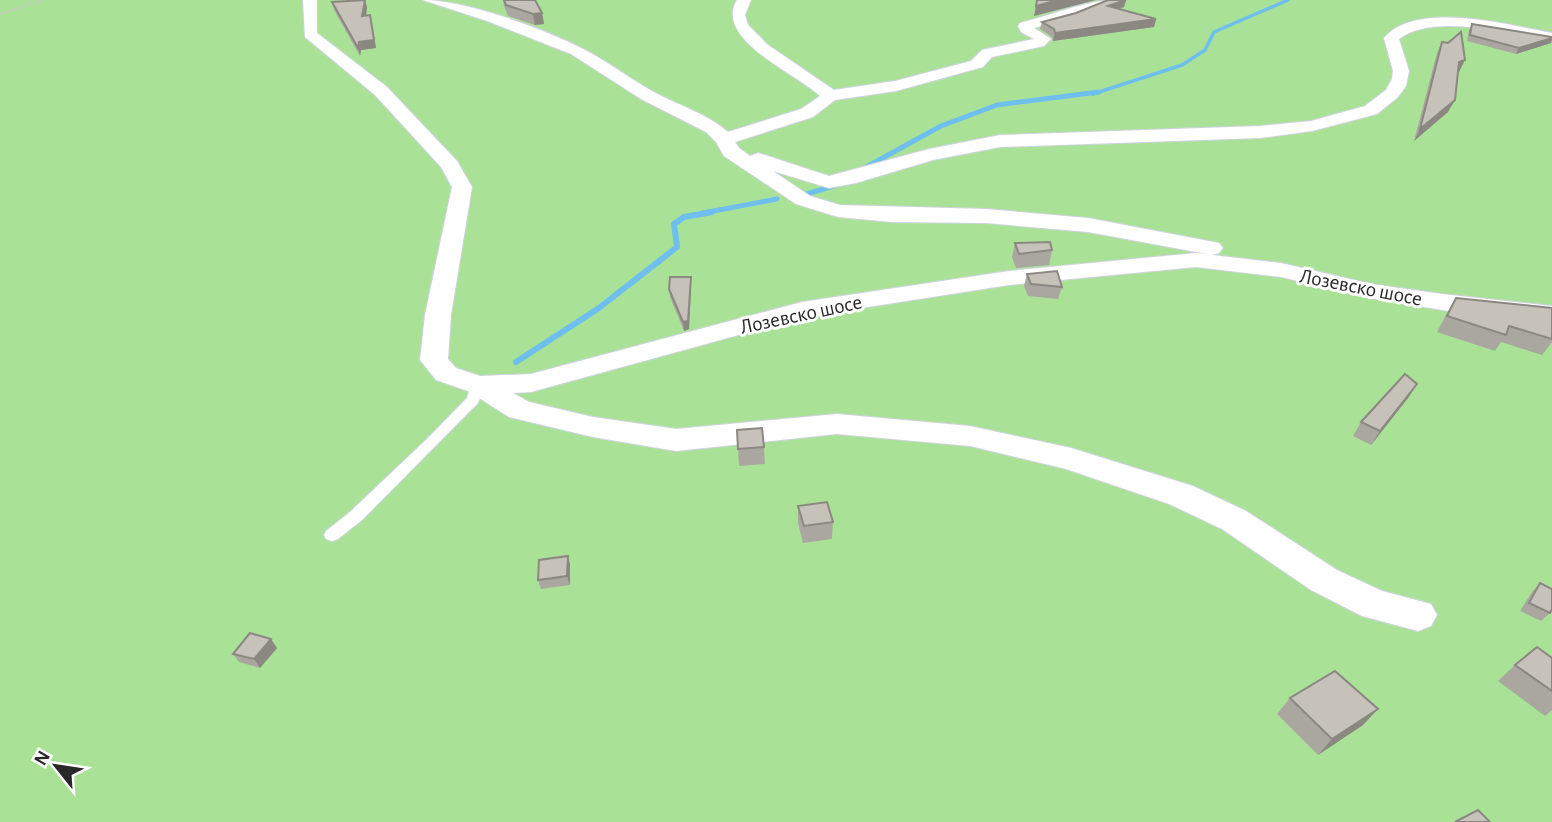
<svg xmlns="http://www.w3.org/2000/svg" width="1552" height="822" font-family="'Alegreya Sans',sans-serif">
<rect width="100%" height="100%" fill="#ebe6db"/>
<!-- green -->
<path fill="#a9e297" d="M0,0H1552V822H0Z"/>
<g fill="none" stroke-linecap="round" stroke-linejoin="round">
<!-- stream-far2 -->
<path stroke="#6ebfed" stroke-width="3.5" d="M1093,94L1182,65L1205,50L1214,32L1288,0"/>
<!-- stream-far1 -->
<path stroke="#6ebfed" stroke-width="5" d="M857,172L941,126L997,105L1099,92
M803,195L837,185
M703,213L777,199"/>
<!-- stream -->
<path stroke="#6ebfed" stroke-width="6" d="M516,362L599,308L677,247L674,224L684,217L712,212"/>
<!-- service casing -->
<g stroke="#d0d2e2" stroke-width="2">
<path id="service" d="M478,381L485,385L478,403L362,520L338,539L332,541L326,539L324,535L326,531L350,512L428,438L467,398L471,385Z"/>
</g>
<!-- minor casing -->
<g stroke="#d0d2e2" stroke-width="2">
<path id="minor" d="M303,0H317V33L387,87L457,161L472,187L451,315L448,359L456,368L480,376L531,374L802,302L1009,271L1196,253L1207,254L1088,232L986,223L892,222L838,217L796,204L724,156L716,142L706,132L641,99L571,54L487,21L423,0C465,0 545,29 583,49C607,61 629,78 652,91C677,105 706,113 728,132L801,109L820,96C797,74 713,39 737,0H751L745,15L748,25L768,45L834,90L895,81L971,61L982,50L1034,39L1021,32L1018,26L1020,23C1049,16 1087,0 1116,0L1074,18L1034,28L1051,39L1044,46L992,57L983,67L896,91L835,100L813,117L735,142L739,148L750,156L758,153L765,155L829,176L929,149L1000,135L1260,126L1311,121L1365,106L1386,90L1392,79L1393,71L1384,38C1416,0 1509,25 1552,33V41C1511,34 1433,12 1399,39L1409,71L1406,86L1398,97L1377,114L1312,131L1260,138L1000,147L933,160L856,183L829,188L773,171L810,196L840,205L986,209L1088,218L1219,243L1223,248L1219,253L1212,255L1281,263L1371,284L1442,294L1552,306V322L1442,310L1371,298L1281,277L1196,267L1009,285L804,317L531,392L513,393L529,402L593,417L676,429L837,414L970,426L1071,448L1193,486L1246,511L1337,570L1382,591L1431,604L1437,615L1431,626L1418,631L1362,616L1311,590L1222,529L1169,504L1066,469L970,446L837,434L676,451L593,437L509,417L468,391L436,380L420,360L425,315L452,187L441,167L375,95L305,37Z"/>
</g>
<!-- path -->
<path stroke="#c7c7c7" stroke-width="2" stroke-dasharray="2.5 2" stroke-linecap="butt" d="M0,14L43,0"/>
<!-- service -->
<use href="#service" fill="#fff" fill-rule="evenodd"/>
<!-- minor -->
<use href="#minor" fill="#fff" fill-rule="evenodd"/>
</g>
<!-- wall -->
<path fill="#aaa7a0" d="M365,0L367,7L366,16L372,23L376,48L361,50L360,56L334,10L332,2Z
M503,0H535L542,13L544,24L535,25L508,16L504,6Z
M1126,0L1124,7L1119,9L1156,19L1154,27L1053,41L1052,37L1040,29L1042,22Z
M1472,24L1552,37V41L1551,43L1516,54L1467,41L1469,30Z
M1442,42L1465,60L1458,72L1448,112L1414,141L1437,53Z
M1015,243L1052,250L1049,265L1016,268L1012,257Z
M1027,274L1062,287L1058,299L1028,296L1024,286Z
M691,277V285L689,329L684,331L670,297L669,289Z
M1456,298L1552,308V342L1542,355L1501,342L1495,351L1437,332L1447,313Z
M1417,384L1408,398L1371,445L1353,436L1361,422Z
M737,430L764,447L765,464L739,466Z
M798,506L833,522L832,539L803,543L798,523Z
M568,556L570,565V585L541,589L538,580Z
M1540,583L1550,613L1541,621L1520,611L1532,592Z
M277,648L260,668L239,662L233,654Z
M1552,658V710L1545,716L1498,681L1515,665Z
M1290,698L1363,725L1318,755L1277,714Z"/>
<!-- shaded-wall -->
<path fill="#8b8882" d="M365,0L367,7L365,24L362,16Z
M1058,0H1096L1034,16L1036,6Z
M1126,0L1124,7L1106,13L1108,6Z
M542,13L544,24L535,25L533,14Z
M370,15L376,48L361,50L360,56L358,48L359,42Z
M1156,19L1154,27L1053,41L1055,33Z
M1552,38L1551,43L1516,54L1519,48Z
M1465,60L1459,72L1454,73L1459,62Z
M1455,100L1448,112L1414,141L1420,129Z
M691,277V285L689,329L684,331L683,322Z
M1417,384L1408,398L1371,445L1380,431Z
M568,556L570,565V585L567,576Z
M271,639L277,648L260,668L254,659Z
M1378,709L1363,725L1318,755L1332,739Z"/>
<!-- building -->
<path fill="#c6c2ba" stroke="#8b8882" stroke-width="2" d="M365,0L362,16L370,15L374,40L359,42L358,48L332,2Z
M504,0H535L542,13L533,14L506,5Z
M1037,0H1058L1036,6Z
M1108,0H1126L1108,6L1156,19L1055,33L1054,29L1042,22L1076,13Z
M1472,24L1552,37V38L1519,48L1470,35Z
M1461,32L1465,60L1459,62L1455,100L1420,129L1442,42L1448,43Z
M1050,242L1052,250L1019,254L1015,243Z
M1057,271L1062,287L1031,284L1027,274Z
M670,277H691L688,321L683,322L669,289Z
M1456,298L1552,308V339L1509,326L1506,335L1447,316Z
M1405,374L1417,384L1380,431L1361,422Z
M762,428L764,447L738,449L737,430Z
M827,502L833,522L804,526L798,506Z
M568,556L567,576L538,580L539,560Z
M1540,583L1552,589V609L1550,613L1529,603Z
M250,633L271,639L254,659L233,654Z
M1537,647L1552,658V691L1515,665Z
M1335,671L1378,709L1332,739L1290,698Z
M1478,810L1490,822H1455Z"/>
<g text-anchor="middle" stroke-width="6" stroke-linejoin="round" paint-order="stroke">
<!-- street labels -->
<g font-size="21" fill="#292929" stroke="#fff">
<text transform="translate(1361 287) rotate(11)" y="7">Лозевско шосе</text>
<text transform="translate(801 314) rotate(-12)" y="7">Лозевско шосе</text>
</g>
</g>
<!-- north arrow -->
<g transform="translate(56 766) rotate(300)" stroke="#ffffff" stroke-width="5" paint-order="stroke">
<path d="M0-5L12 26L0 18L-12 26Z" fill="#292929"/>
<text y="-10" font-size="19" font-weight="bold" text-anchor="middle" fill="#292929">N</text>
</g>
</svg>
